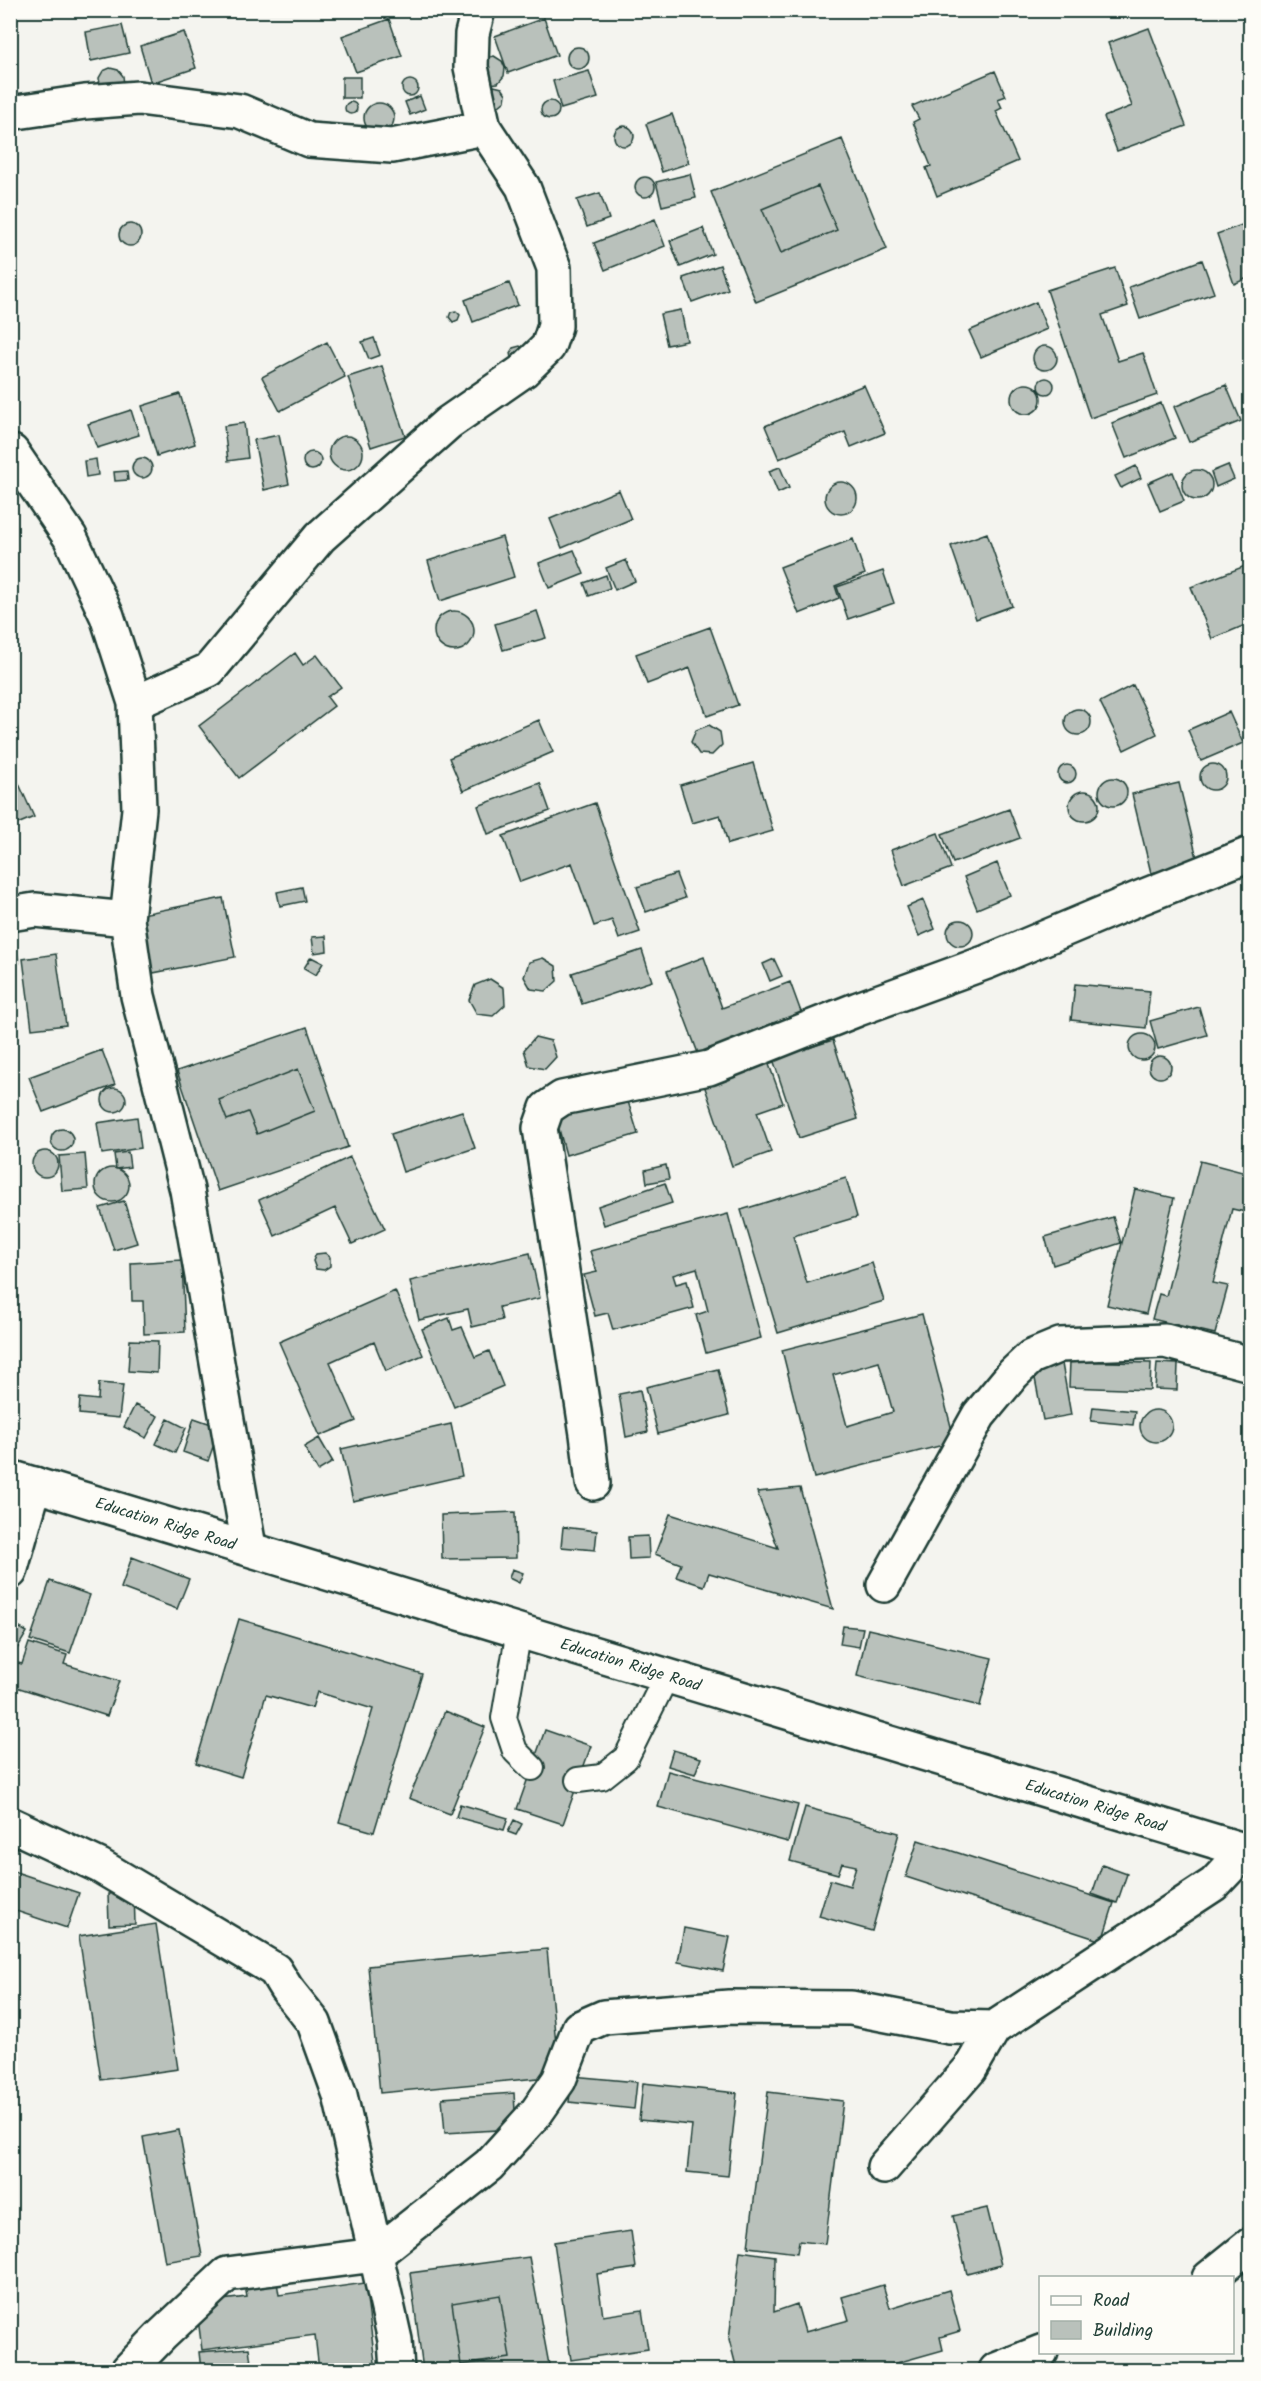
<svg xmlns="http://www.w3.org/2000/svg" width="1261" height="2381" font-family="Kalam,sans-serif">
<rect width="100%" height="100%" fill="#f4f4ef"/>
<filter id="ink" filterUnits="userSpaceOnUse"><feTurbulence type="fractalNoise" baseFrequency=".0167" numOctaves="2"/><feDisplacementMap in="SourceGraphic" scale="12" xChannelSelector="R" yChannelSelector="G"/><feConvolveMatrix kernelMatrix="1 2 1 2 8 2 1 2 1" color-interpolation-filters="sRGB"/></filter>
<g filter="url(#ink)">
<!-- building -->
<path fill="#b9c1bb" stroke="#1f3d34" stroke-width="1.5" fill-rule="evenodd" d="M73,10H102L73,15Z
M544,18L557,55L508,73L495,36Z
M389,19L402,56L356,72L342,36Z
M122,25L129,53L91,61L86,32Z
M1149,28L1186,126L1117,151L1104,117L1132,106L1108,43Z
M184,32L196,68L151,83L140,46Z
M567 58a11 11 0 1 1 22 0a11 11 0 1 1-22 0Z
M494,56L502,61L505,68L504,76L498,83L489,84L486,58Z
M110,68L118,70L123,76L124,84L100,86L99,78L103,71Z
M589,71L598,98L561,109L553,81Z
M995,71L1006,96L998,99L1002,108L996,111L1018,161L937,196L926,168L931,166L913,122L919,119L912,106Z
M342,77H360V98H342Z
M402 88a8 8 0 1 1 16 0a8 8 0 1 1-16 0Z
M494,86L502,88L506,94L505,101L499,106L491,105L488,91Z
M420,96L425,109L410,115L405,102Z
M541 110a9 9 0 1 1 18 0a9 9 0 1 1-18 0Z
M345 108a6 6 0 1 1 12 0a6 6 0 1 1-12 0Z
M364 118a15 15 0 1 1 30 0a15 15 0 1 1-30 0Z
M672,114L689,163L662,172L646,124Z
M614 136a10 10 0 1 1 20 0a10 10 0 1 1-20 0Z
M842,139L887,249L756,302L711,192ZM818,186L837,230L781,253L762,209Z
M690,174L696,198L662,206L656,182Z
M635 187a10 10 0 1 1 20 0a10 10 0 1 1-20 0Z
M818,186L837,230L781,253L762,209Z
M600,193L609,219L587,227L577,200Z
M655,219L665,246L605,270L594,243Z
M1250,222V277L1234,284L1217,234Z
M119 235a11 11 0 1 1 22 0a11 11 0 1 1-22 0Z
M703,228L713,254L680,267L670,241Z
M1202,260L1214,293L1140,319L1129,287Z
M720,265L728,289L692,302L683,278Z
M1115,268L1128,306L1102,315L1118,361L1143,353L1157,395L1090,418L1047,290Z
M509,283L518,305L473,322L465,300Z
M1036,302L1047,329L981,357L969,331Z
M681,310L687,341L667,345L660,314Z
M456,311L460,315L458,320L453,322L449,317L451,312Z
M374,338L380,355L369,359L362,342Z
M327,342L345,377L280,411L262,377Z
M520,346L525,350L516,362L511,358L510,353L513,348Z
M1033 358a12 12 0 1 1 24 0a12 12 0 1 1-24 0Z
M382,366L405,436L371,447L348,377Z
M1038 386a8 8 0 1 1 16 0a8 8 0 1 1-16 0Z
M1011 399a15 15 0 1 1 30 0a15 15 0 1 1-30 0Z
M864,385L885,433L851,447L845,432L779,459L765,426Z
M1226,385L1241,421L1189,442L1174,407Z
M180,394L195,444L157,456L142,406Z
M1161,403L1175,438L1126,458L1112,423Z
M131,410L139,435L97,448L88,424Z
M244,423L248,458L228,461L224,426Z
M279,435L289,484L264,490L254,440Z
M329 453a17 17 0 1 1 34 0a17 17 0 1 1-34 0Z
M303 461a9 9 0 1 1 18 0a9 9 0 1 1-18 0Z
M132 468a10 10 0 1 1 20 0a10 10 0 1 1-20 0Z
M96,459L98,475L86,477L84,461Z
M1228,465L1234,479L1216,487L1211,472Z
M1136,466L1141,478L1121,488L1115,476Z
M780,467L789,488L778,493L769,471Z
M1182 485a15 15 0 1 1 30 0a15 15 0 1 1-30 0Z
M127,471L128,480L115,481L114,472Z
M1173,472L1184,501L1160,511L1148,483Z
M825 498a16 16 0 1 1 32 0a16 16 0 1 1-32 0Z
M619,490L631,519L562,548L550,519Z
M987,533L1012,606L976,619L951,546Z
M502,537L514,577L440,601L428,561Z
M853,539L865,574L835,586L839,598L799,614L780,567Z
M574,550L584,574L549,588L539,563Z
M626,560L635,581L615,590L606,568Z
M1250,564V623L1212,639L1191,587Z
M883,571L894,603L848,619L837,587Z
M606,575L610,588L589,596L584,583Z
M537,611L546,638L503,650L495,624Z
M434 631a20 20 0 1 1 40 0a20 20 0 1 1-40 0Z
M710,627L738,705L707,716L690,668L647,684L636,654Z
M295,653L303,665L317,655L341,687L327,697L334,706L239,778L199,726Z
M1133,685L1157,734L1124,750L1100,702Z
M1065 722a13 13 0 1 1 26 0a13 13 0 1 1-26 0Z
M1229,712L1243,743L1201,761L1188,730Z
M539,720L553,752L463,791L449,758Z
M709,725L720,732L722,745L712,755L699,754L691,742L696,730Z
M753,763L773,831L728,844L720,815L692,823L680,785Z
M1200 777a13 13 0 1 1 26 0a13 13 0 1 1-26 0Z
M10,764L34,817L10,827Z
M1058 774a9 9 0 1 1 18 0a9 9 0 1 1-18 0Z
M1099 792a14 14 0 1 1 28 0a14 14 0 1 1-28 0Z
M540,783L550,811L488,834L478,806Z
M1179,783L1198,862L1151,873L1132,794Z
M1069 806a15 15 0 1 1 30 0a15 15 0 1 1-30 0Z
M595,803L640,932L619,939L612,920L594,926L572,863L520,882L503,836Z
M1009,809L1020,838L953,863L942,834Z
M938,833L951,868L904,886L891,850Z
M997,863L1010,895L977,909L964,877Z
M676,874L685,898L646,912L637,887Z
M302,887L305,901L280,906L277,892Z
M223,898L235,957L153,973L142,914Z
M923,900L935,929L919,936L907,907Z
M947 933a13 13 0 1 1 26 0a13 13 0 1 1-26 0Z
M326,936L327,951L314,953L312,937Z
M14,937L19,963L10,965V938Z
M642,950L652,981L582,1004L572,973Z
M56,954L66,1025L32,1029L23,959Z
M311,957L323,963L316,975L304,968Z
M704,957L722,1008L790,982L805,1023L701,1061L667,971Z
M543,958L556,966L557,981L546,991L531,989L524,977L529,962Z
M774,959L782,976L770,981L763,964Z
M490,979L504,988L505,1005L493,1016L477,1014L469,1000L475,985Z
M1075,984L1150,991L1146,1028L1071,1020Z
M1199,1007L1207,1035L1158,1049L1150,1021Z
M307,1027L348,1147L218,1191L177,1071ZM298,1069L315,1111L257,1134L248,1112L227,1120L219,1100Z
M1129 1047a13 13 0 1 1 26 0a13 13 0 1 1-26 0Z
M535,1037L551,1041L556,1057L545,1069L529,1066L524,1050Z
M833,1040L858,1119L799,1138L773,1059Z
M102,1050L115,1085L43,1112L29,1077Z
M1149 1067a11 11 0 1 1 22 0a11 11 0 1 1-22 0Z
M767,1059L783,1103L757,1112L771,1152L732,1166L703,1082Z
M298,1069L315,1111L257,1134L248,1112L227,1120L219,1100Z
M102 1100a12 12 0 1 1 24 0a12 12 0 1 1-24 0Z
M627,1098L638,1134L566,1155L556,1118Z
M462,1111L475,1148L403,1172L391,1134Z
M137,1117L141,1148L102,1154L97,1123Z
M51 1140a11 11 0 1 1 22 0a11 11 0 1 1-22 0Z
M32 1164a13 13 0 1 1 26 0a13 13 0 1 1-26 0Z
M128,1152L130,1167L116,1169L114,1154Z
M85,1154L88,1189L62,1191L59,1156Z
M350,1157L385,1229L352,1244L335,1208L275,1236L259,1200Z
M1200,1161L1250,1174V1213L1232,1209L1213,1283L1228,1286L1215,1334L1152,1319L1159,1294L1166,1296Z
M666,1165L669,1179L647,1183L645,1170Z
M95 1185a17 17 0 1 1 34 0a17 17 0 1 1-34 0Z
M846,1178L857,1217L793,1236L807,1283L872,1263L884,1301L778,1333L741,1210Z
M665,1183L672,1203L604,1225L598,1206Z
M1135,1189L1174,1198L1146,1314L1107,1305Z
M124,1201L137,1243L114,1250L100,1208Z
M728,1214L761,1338L706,1353L696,1315L708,1311L697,1268L673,1275L676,1284L687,1281L694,1308L613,1330L608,1313L595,1316L584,1275L597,1272L590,1251Z
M1113,1217L1121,1243L1053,1265L1045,1237Z
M325,1253L330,1257V1266L324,1270L316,1269L313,1261L316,1254Z
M530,1253L540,1298L499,1307L502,1320L472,1327L468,1309L419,1320L410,1281Z
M182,1260L185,1332L144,1334L143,1301H132L131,1263Z
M395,1291L423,1355L386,1371L374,1342L330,1362L356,1421L320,1436L279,1342Z
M922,1314L955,1442L814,1478L782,1350ZM879,1362L893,1412L847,1426L833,1375Z
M449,1318L453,1330L462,1327L475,1357L489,1351L503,1386L454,1407L422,1329Z
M130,1340L158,1341L157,1373L128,1371Z
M1061,1358L1071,1415L1043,1420L1032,1363Z
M1070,1361L1151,1363L1150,1390L1069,1387Z
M1157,1363L1178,1364L1177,1390L1155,1389Z
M718,1369L729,1415L658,1434L646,1387Z
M99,1383L123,1385L119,1418L79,1414L80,1398L98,1400Z
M640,1390L648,1432L626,1437L619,1394Z
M135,1405L158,1416L146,1438L124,1427Z
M1093,1407L1135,1411L1133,1425L1091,1421Z
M1140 1426a16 16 0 1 1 32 0a16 16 0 1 1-32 0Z
M194,1418L220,1427L208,1461L183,1452Z
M168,1419L186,1428L175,1453L156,1444Z
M451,1424L462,1476L353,1501L341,1449Z
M319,1438L333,1462L318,1471L304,1447Z
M800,1488L833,1609L709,1573L704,1586L676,1577L681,1564L655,1554L670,1514L778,1548L757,1492Z
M515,1512L516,1558L442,1559L441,1515Z
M563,1527L597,1531L595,1550L561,1547Z
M648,1536L649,1558L629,1559L628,1537Z
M132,1557L189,1579L177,1609L121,1588Z
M512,1569L523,1573L519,1583L509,1578Z
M50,1581L90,1595L70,1653L30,1640Z
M239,1619L422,1674L374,1832L339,1822L373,1709L317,1692L312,1708L266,1695L241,1777L196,1763Z
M13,1624L27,1632L14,1654L10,1652V1628Z
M843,1626L863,1628L859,1647L840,1644Z
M868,1629L992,1658L980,1706L857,1676Z
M29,1643L67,1655L64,1664L119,1681L107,1716L10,1685V1661L22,1664Z
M445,1711L485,1727L450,1814L409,1798Z
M545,1730L591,1746L563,1824L517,1809Z
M673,1750L701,1758L695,1774L668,1766Z
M668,1771L798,1805L788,1842L658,1807Z
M460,1804L508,1818L504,1830L456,1817Z
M805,1807L899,1833L872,1931L819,1916L830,1880L850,1886L856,1866L842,1863L838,1874L790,1861Z
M514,1820L522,1824L516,1835L508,1832Z
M918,1840L1114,1903L1102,1941L906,1877Z
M1102,1865L1127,1874L1117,1903L1092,1894Z
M10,1870L79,1893L67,1928L10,1909Z
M134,1892L135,1924L109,1925L108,1894Z
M156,1924L178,2069L101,2080L79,1936Z
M684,1928L730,1937L723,1971L678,1962Z
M547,1949L559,2076L380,2093L368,1966Z
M572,2076L637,2082L634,2109L569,2102Z
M643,2083L737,2093L728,2176L687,2172L692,2125L639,2120Z
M768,2092L843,2101L825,2244L799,2241L797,2253L748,2247Z
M514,2093L516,2129L445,2133L442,2098Z
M179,2130L202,2256L165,2262L143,2137Z
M987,2208L1001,2265L967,2274L953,2216Z
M631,2231L636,2268L597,2274L603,2316L642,2310L648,2349L571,2360L554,2242Z
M740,2251L775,2256L774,2312L797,2304L805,2332L849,2320L842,2297L883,2285L890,2308L949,2290L960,2331L940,2337L943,2350L872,2370H737L729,2339Z
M529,2257L550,2370H423L410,2273ZM500,2295L510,2358L461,2365L452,2303Z
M277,2282L279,2295L365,2283L376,2370H319L315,2335L202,2350L196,2303L247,2297L245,2286Z
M500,2295L510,2358L461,2365L452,2303Z
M249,2348L252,2370H201L199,2352Z"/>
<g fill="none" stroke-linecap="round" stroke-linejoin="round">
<!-- service casing -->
<g stroke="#1f3d34" stroke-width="28">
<path id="service" d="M519,1630L504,1718L515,1751L532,1768
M578,1780L602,1777L626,1758L667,1675"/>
</g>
<!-- minor casing -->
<g stroke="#1f3d34" stroke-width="38">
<path id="minor" d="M10,113L85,102L139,98L240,111L309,140L392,146L484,128
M12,452L70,537L107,616L135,703L139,809L127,919L138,996L187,1190L249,1547
M135,703L209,670L320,537L448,423L523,371L548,347L555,326L554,268L523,187L484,128L471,67L472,34L478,10
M10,914L35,910L127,919
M593,1483L587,1434L540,1128L547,1108L562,1098L709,1068L858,1009L987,962L1137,899L1250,854
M10,1572L35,1484
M884,1585L979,1415L1013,1374L1031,1357L1060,1345L1165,1341L1250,1364
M10,1824L100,1866L275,1970L286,1988L314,2023L340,2095L395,2340L397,2370
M884,2167L970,2069L994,2028
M1209,2278L1250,2245
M128,2370L161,2336L227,2274L375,2255L489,2165L536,2113L559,2080L579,2028L604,2017L729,2007L851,2008L950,2027L994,2028L1214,1884L1245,1851
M996,2370L1041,2352"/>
</g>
<!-- secondary casing -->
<g stroke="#1f3d34" stroke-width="38">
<path id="secondary" d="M10,1477L1250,1852"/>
</g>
<!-- service -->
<use href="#service" stroke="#fdfcf7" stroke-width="24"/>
<!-- minor -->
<use href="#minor" stroke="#fdfcf7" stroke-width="33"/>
<!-- secondary -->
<use href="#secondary" stroke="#fdfcf7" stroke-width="33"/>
</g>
</g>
<g text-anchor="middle" stroke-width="6" stroke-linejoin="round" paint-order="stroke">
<!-- street labels -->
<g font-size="16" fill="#1f3d34" stroke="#fdfcf7">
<text transform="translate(166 1523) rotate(17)" y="6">Education Ridge Road</text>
<text transform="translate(631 1664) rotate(17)" y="6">Education Ridge Road</text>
<text transform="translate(1096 1805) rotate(17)" y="6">Education Ridge Road</text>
</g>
</g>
<!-- margin -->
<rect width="1261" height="2381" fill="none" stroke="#fdfcf7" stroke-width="36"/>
<rect x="18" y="18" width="1225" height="2345" fill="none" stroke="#1f3d34" stroke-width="2" filter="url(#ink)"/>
<!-- legend -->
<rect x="1039" y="2276" width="195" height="78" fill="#fdfcf7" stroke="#a4b0a9" stroke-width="1.5"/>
<rect x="1051" y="2296" width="30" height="9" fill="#fdfcf7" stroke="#a4b0a9" stroke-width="1.5"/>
<text x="1093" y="2306" font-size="18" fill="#1f3d34">Road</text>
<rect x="1051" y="2321" width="30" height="18" fill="#b9c1bb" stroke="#a4b0a9" stroke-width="1.5"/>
<text x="1093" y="2336" font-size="18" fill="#1f3d34">Building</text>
</svg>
